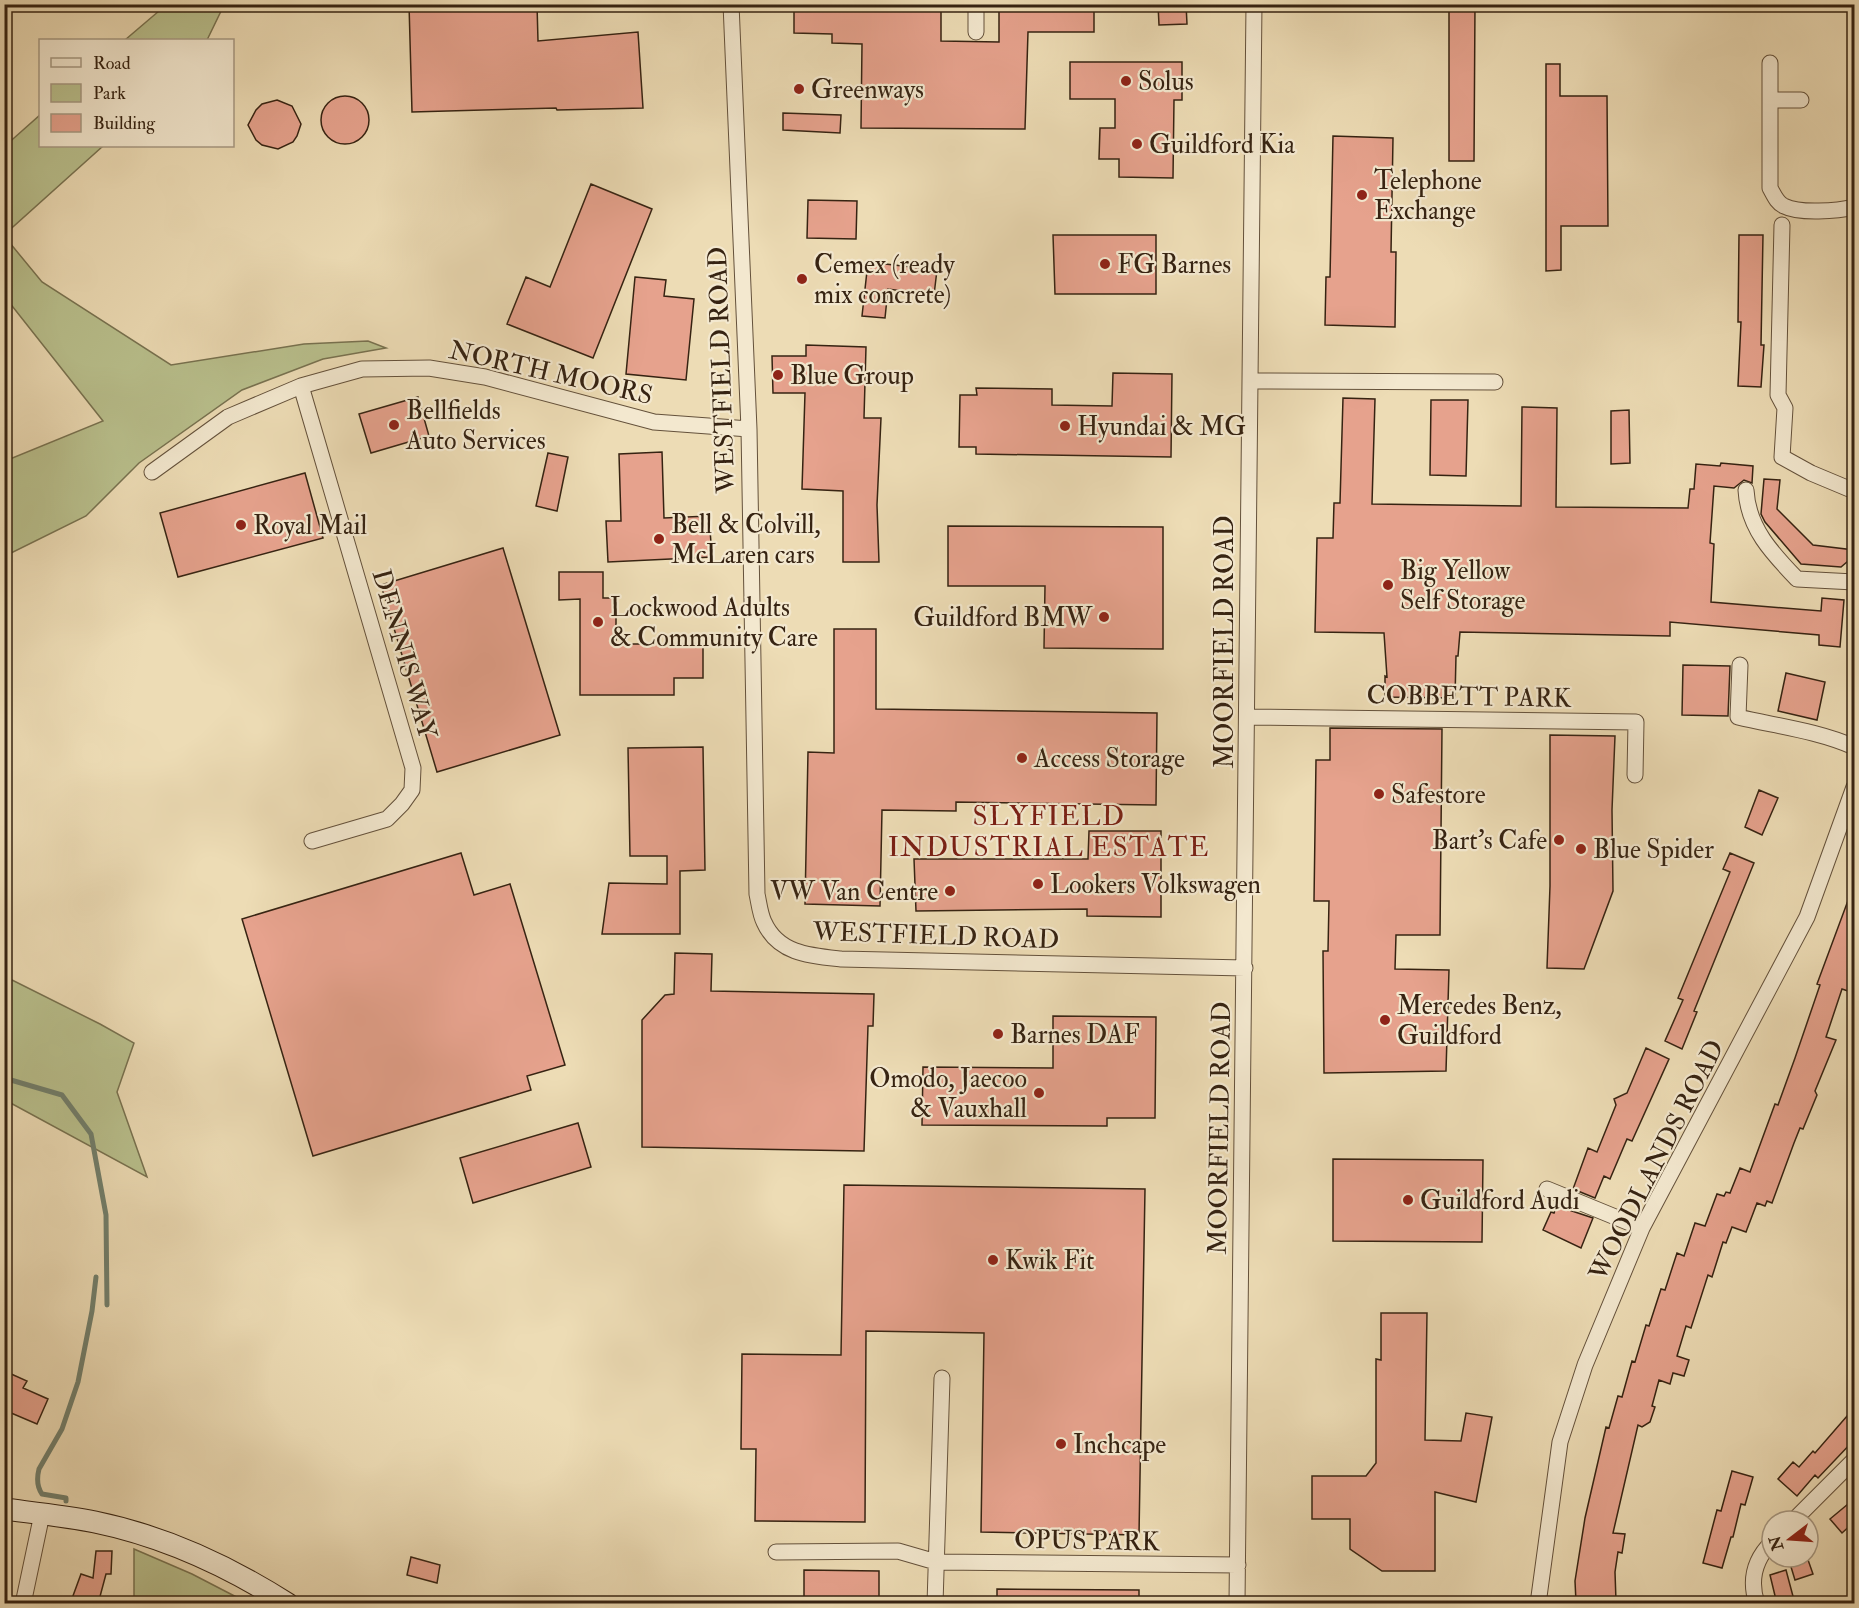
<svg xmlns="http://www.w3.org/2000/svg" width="1859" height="1608" font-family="'IM FELL Double Pica',serif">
<rect width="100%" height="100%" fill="#eddcb5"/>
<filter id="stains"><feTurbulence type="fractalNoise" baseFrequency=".00333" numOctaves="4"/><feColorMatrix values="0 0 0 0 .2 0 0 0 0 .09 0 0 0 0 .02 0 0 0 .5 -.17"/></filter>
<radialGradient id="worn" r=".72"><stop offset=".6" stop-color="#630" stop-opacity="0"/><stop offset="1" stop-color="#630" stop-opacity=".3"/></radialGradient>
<!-- green -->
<path fill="#b9c08d" stroke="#787250" stroke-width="1.5" d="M166,5V4L224,5L207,40H125Z
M40,115V146H103L5,234V146Z
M5,237L42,282L171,365L304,344L368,341L386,348L323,359L242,390L139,463L86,516L5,556V461L103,421L5,297Z
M4,976L100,1024L134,1043L117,1092L147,1177L5,1100Z
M134,1549L192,1574L248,1603H134Z"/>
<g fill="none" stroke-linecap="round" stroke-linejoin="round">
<!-- stream -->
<path stroke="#727f6c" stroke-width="5" d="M4,1078L62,1095L91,1134L106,1215L107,1305
M66,1501V1498L42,1494C37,1487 37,1477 39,1469L62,1429L78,1382L92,1311L96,1277"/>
</g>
<!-- building -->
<path fill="#e6a28d" stroke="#362312" stroke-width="1.5" d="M409,4H537L538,41L638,32L643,108L557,110L556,108L412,112Z
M794,4H941V41L999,42V4H1094V32H1028L1025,129L861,128L862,44L832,43V34L794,33Z
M1158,4H1186L1187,24L1159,25Z
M1449,4H1475L1474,161H1449Z
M1070,62H1182V100H1174L1173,178L1119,177V159H1099L1100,128H1115V99H1070Z
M1546,64H1560V96H1607L1608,226H1561V270L1546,271Z
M321 120a24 24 0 1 1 48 0a24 24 0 1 1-48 0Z
M277,100L292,106L301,124L297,136L293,142L278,149L262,145L256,140L248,125L256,110L262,104Z
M783,113L841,115L840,133L783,130Z
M1333,136L1393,138L1391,252H1396L1395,327L1325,325L1326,277H1330Z
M591,184L652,209L593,358L507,324L526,277L550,287Z
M808,200L857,201L856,239L807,238Z
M1053,235H1156V294H1055Z
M1739,235H1763L1761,345H1764L1761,387L1738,386L1741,322H1738Z
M868,262L937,270L934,295L888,289L885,318L862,316Z
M635,277L666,280L664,296L694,299L686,380L626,374Z
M806,345L866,347L864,418H881L877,505L879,562H843V491L802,489L805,393H773L772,356H806Z
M1113,373L1172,374L1171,457L976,454V447H959L960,395H977L976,388L1052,389V405L1112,406Z
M418,397L429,436L371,453L359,414Z
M1343,398L1375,399L1372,504L1521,506L1522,407L1557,408L1556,507L1688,508L1690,489H1694L1696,464L1720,466L1721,463L1753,466L1752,483L1744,480L1734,488L1714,486L1710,543L1714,544L1711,602L1821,611L1822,598L1844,600L1840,647L1819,645V635L1670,622V636L1460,632L1458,656H1456L1455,698L1385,697V676L1387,677L1384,633L1315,632L1317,538H1333L1334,503H1340Z
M1431,400H1468L1466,476L1430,475Z
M1629,410L1630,463L1611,464V411Z
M662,452L664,518L709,516L712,557L608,562L606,521H621L619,454Z
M548,453L568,457L557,511L536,506Z
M305,473L323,538L178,577L160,513Z
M1764,479L1780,480L1777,509L1813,545L1854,550V556L1841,567L1801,564L1765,522L1761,514Z
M948,526L1163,527V649L1044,648L1045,586H948Z
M503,548L560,735L437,772L381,585Z
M559,572H603V598H616V644H703V678H674V695H580V599L559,600Z
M834,629H876V709L1157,713L1156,805L956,802V811L882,810L880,906L805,904L808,752L834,753Z
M1683,665L1730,666L1728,716L1682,715Z
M1786,673L1825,682L1817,720L1778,711Z
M1330,728L1442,729L1440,935H1396L1395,969L1449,970L1446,1071L1324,1073L1323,951H1328L1329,901H1314L1316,760H1330Z
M1550,735L1615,736L1612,810L1613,891L1584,969L1547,968L1550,886Z
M703,747L705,870L680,871V934H602L609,883L667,884V856H630L628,748Z
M1759,790L1778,798L1762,835L1745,827Z
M1089,831H1161V917L1087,916V909L916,911L914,859H1088Z
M461,853L474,895L510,884L565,1065L527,1076L531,1090L313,1156L242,919Z
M1730,853L1754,863L1694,1011L1697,1012L1682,1049L1665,1041L1683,1000L1678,998L1730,872L1723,869Z
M1853,887L1854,888V973L1848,991L1842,989L1826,1037L1836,1040L1815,1091L1817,1095L1803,1129L1800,1128L1794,1143L1772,1203L1767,1201L1765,1206L1757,1203L1746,1232L1732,1227L1726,1243L1723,1242L1712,1277L1708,1275L1691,1328L1686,1326L1677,1356L1689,1360L1684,1376L1673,1373L1670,1384L1659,1380L1652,1406L1655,1407L1650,1422L1642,1427L1638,1425L1613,1533L1625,1534L1622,1553L1618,1552L1615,1572L1616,1601H1609V1604H1579L1576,1602L1575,1581L1585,1518L1606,1427L1609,1428L1618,1396L1622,1397L1632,1361L1635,1362L1646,1325L1649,1326L1661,1289L1665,1290L1677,1253L1684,1256L1695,1223L1705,1226L1717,1194L1724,1196L1726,1192L1730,1193L1740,1168L1750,1172L1775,1104L1778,1105L1795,1058L1820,985L1817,984Z
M675,953L712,954L711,991L874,994L873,1026H868L864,1151L642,1147V1020L665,995L674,994Z
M1053,1016L1156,1017L1155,1118H1107V1126L922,1125L923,1067L1053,1068Z
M1646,1048L1669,1059L1632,1141L1627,1139L1610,1179L1604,1176L1595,1198L1573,1189L1588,1148L1597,1152L1616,1105L1614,1099L1627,1093Z
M578,1123L591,1167L473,1203L460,1158Z
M1333,1159L1483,1160L1482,1242L1333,1241Z
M844,1185L1145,1189L1139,1535L981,1532L984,1333L866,1331L865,1522L755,1521L756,1449H741L742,1354L841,1355Z
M1557,1206L1593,1218L1581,1248L1543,1230L1551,1212L1554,1213Z
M1381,1313H1427L1425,1440L1461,1441L1466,1413L1492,1417L1476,1502L1435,1492V1571H1382L1350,1549V1519H1312V1476H1366L1376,1463V1359L1381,1360Z
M9,1373L27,1381L23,1388L48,1399L37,1424L4,1410V1382Z
M1854,1408V1440L1818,1478L1815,1475L1797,1496L1778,1479L1793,1462L1799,1467L1813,1451L1815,1453Z
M1732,1471L1753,1477L1745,1505L1741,1504L1733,1537H1731L1722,1568L1703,1563L1717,1510L1721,1511Z
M1854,1499V1522L1842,1533L1830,1519Z
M96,1551H112L111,1574H106L98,1604H70L81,1574L93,1578Z
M411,1557L440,1565L437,1583L407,1575Z
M1788,1557H1807L1813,1574L1795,1580Z
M804,1570L879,1571V1604H804Z
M1786,1570L1794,1600L1777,1604L1770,1575Z
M997,1589L1139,1590V1604H997Z"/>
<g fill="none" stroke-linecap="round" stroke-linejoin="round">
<!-- street casing -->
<g stroke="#64513b" stroke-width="17">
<path id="street" d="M731,4L749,429L757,894C759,903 760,914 764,922C778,954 811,956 841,959L1245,968
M976,4V32
M1770,63V188C1774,195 1777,203 1784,206C1799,214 1838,211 1854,207
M1770,100H1801
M1782,225L1778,395L1785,408L1782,457L1811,473L1854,491
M1251,381L1495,382
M301,386L413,768L412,790L402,804L387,819L312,841
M152,472L228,417L301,386L362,369L429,368L485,377L654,422L749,429
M1746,490C1748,528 1772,553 1797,579L1854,582
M1740,665L1738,717C1776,726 1818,731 1854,747
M1247,717L1636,722L1635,775
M1547,1189L1642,1228
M1793,1521L1854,1460
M776,1552L898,1551L936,1562L1238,1565
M23,1604L42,1514
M935,1604L942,1378
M1237,1604L1254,4
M1538,1604L1560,1442L1585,1365L1642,1228L1807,917L1854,787
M1757,1604C1749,1580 1755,1559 1772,1542"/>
</g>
<!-- secondary casing -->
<g stroke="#362312" stroke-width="23">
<path id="secondary" d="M4,1509C35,1513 65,1516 95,1522C163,1536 230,1567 288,1604"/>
</g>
<!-- street -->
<use href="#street" stroke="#f3e8cf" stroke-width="15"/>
<!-- secondary -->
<use href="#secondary" stroke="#f3e8cf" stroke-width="21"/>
</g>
<!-- markers -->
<g fill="#8f2418" stroke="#f3e8cf" stroke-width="2">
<circle cx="1126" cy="81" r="6"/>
<circle cx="799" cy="89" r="6"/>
<circle cx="1137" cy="144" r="6"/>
<circle cx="1362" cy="195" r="6"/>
<circle cx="1105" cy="264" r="6"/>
<circle cx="802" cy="279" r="6"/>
<circle cx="778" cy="375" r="6"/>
<circle cx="394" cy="425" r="6"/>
<circle cx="1065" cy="426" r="6"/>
<circle cx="241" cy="525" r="6"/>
<circle cx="659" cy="539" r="6"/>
<circle cx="1388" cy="585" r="6"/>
<circle cx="1104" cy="617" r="6"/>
<circle cx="598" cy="622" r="6"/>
<circle cx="1022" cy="758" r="6"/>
<circle cx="1379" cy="794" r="6"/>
<circle cx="1559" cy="840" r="6"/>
<circle cx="1581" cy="849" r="6"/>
<circle cx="1038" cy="884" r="6"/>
<circle cx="950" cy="891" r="6"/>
<circle cx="1385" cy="1020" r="6"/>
<circle cx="998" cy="1034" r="6"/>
<circle cx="1039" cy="1093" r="6"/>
<circle cx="1408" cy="1200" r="6"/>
<circle cx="993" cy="1260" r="6"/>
<circle cx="1061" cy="1444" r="6"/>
</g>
<g text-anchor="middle" stroke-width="4.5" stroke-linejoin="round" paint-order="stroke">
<!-- poi labels -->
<g font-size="26" fill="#362312" stroke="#f3e8cf" text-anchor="start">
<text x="1138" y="90">Solus</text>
<text x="811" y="98">Greenways</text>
<text x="1149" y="153">Guildford Kia</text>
<text x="1374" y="189">Telephone<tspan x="1374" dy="30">Exchange</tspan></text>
<text x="814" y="273">Cemex (ready<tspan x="814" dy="30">mix concrete)</tspan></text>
<text x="1117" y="273">FG Barnes</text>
<text x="790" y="384">Blue Group</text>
<text x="406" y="419">Bellfields<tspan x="406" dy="30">Auto Services</tspan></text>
<text x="1077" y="435">Hyundai &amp; MG</text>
<text x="671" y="533">Bell &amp; Colvill,<tspan x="671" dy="30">McLaren cars</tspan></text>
<text x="253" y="534">Royal Mail</text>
<text x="1400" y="579">Big Yellow<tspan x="1400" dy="30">Self Storage</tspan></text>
<text x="610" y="616">Lockwood Adults<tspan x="610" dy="30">&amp; Community Care</tspan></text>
<text x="1092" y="626" text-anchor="end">Guildford BMW</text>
<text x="1034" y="767">Access Storage</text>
<text x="1391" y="803">Safestore</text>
<text x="1547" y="849" text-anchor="end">Bart's Cafe</text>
<text x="1593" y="858">Blue Spider</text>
<text x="1050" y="893">Lookers Volkswagen</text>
<text x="938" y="900" text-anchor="end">VW Van Centre</text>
<text x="1397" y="1014">Mercedes Benz,<tspan x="1397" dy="30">Guildford</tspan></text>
<text x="1010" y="1043">Barnes DAF</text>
<text x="1027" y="1087" text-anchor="end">Omodo, Jaecoo<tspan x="1027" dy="30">&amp; Vauxhall</tspan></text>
<text x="1420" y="1209">Guildford Audi</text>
<text x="1005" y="1269">Kwik Fit</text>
<text x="1073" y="1453">Inchcape</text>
</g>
<!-- street labels -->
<g font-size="26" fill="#362312" stroke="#f3e8cf">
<text transform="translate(721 370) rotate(-92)" y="9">WESTFIELD ROAD</text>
<text transform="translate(551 372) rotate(13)" y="9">NORTH MOORS</text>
<text transform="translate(1224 642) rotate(-90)" y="9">MOORFIELD ROAD</text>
<text transform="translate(405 654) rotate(74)" y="9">DENNIS WAY</text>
<text transform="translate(1469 696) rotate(1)" y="9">COBBETT PARK</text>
<text transform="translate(936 935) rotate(2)" y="9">WESTFIELD ROAD</text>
<text transform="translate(1219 1128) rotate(-89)" y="9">MOORFIELD ROAD</text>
<text transform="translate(1656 1160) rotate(-63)" y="9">WOODLANDS ROAD</text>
<text transform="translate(1087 1540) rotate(1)" y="9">OPUS PARK</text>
</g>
<!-- neighbourhood labels -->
<g font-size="27" letter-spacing="1.5" fill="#7a1f14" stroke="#f3e8cf">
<text x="1049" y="825">SLYFIELD<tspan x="1049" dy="31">INDUSTRIAL ESTATE</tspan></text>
</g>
</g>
<!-- margin -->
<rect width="1859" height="1608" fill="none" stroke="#eddcb5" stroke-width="24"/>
<rect x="6" y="6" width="1847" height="1596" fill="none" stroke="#362312" stroke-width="3"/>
<rect x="12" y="12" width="1835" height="1584" fill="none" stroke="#362312" stroke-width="1.5"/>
<!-- legend -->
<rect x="39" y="39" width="195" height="108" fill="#f3e8cf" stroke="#a79983" stroke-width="1.5"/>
<rect x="51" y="58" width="30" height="9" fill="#f3e8cf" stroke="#a79983" stroke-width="1.5"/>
<text x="93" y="69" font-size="18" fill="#362312">Road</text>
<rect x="51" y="84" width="30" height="18" fill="#b9c08d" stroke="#a79983" stroke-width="1.5"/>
<text x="93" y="99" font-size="18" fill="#362312">Park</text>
<rect x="51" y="114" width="30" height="18" fill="#e6a28d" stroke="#a79983" stroke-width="1.5"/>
<text x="93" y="129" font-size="18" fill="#362312">Building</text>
<!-- north arrow -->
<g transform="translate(1790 1539) rotate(253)"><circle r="28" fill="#f3e8cf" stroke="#a79983" stroke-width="1.5"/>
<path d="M0-4.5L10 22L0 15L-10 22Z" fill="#8f2418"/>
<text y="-9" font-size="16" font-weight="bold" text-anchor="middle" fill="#362312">N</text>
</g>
<rect width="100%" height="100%" filter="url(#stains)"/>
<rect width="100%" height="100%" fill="url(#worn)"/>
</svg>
